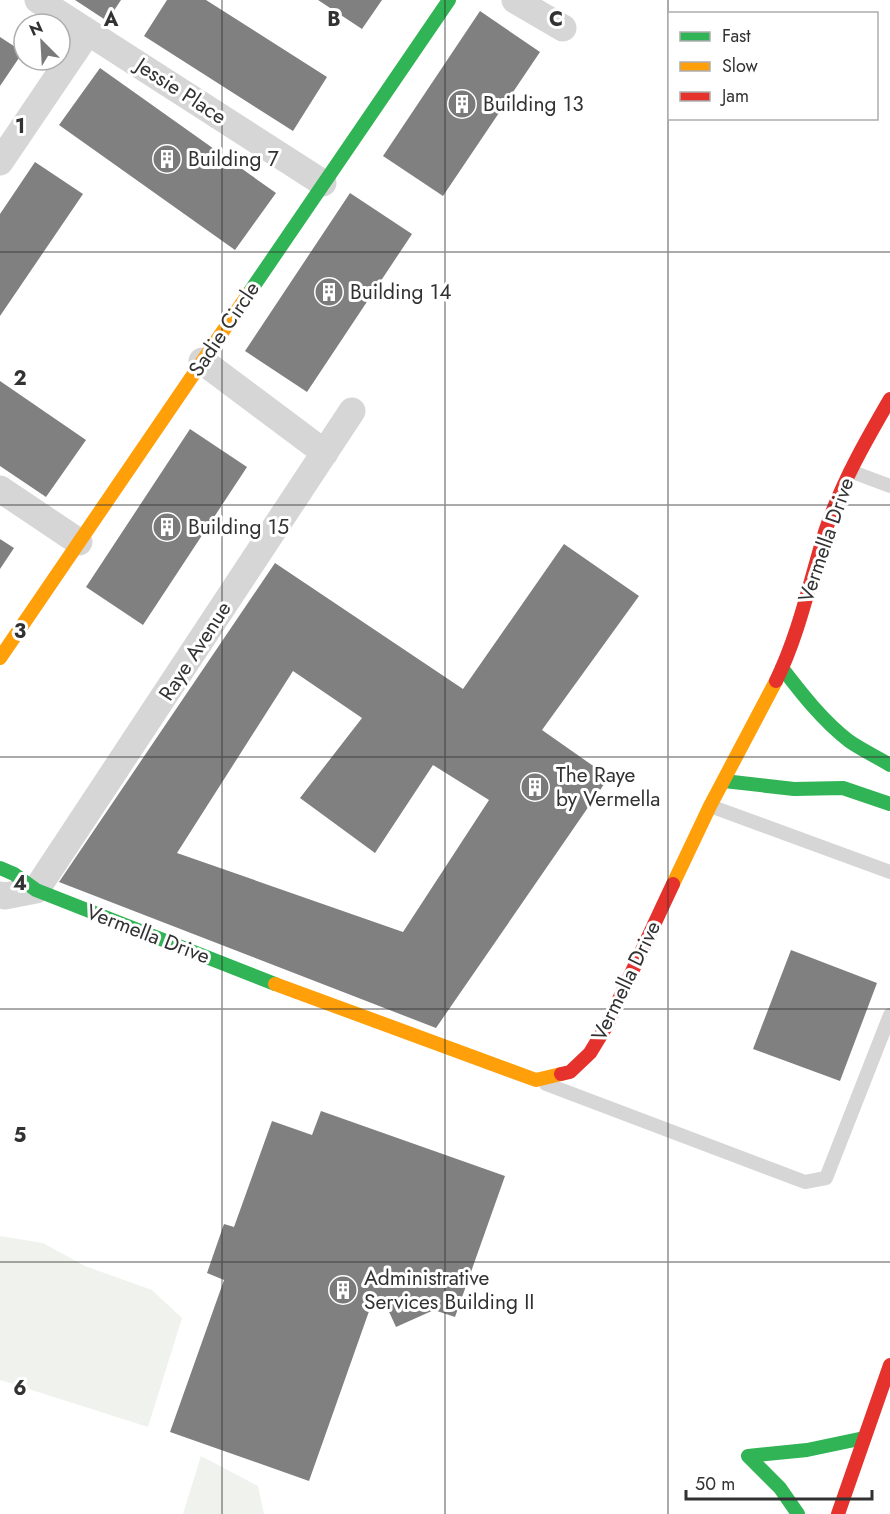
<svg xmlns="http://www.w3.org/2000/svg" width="890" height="1514" font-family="Jost,sans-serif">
<rect width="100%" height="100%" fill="#fff"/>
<!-- green -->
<path fill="#f0f3ed" d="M0,1236L43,1243L85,1266L152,1290L182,1318L148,1427L0,1380Z
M201,1456L258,1486L264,1514H183Z"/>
<!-- building -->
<path fill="#808080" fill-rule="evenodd" d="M75,0H121L107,21Z
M167,0H206L327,77L293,131L144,36Z
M318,0H382L362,29Z
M480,11L540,52L443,196L383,156Z
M0,37L23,52L0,86Z
M100,68L276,193L235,250L59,125Z
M35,162L83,194L0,316V214Z
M350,193L412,234L307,392L245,351Z
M0,381L86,440L46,497L0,466Z
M190,429L247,467L143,625L86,587Z
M0,539L14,548L0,569Z
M564,544L639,596L542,730L609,777L436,1028L59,882L275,563L463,689ZM293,671L362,718L300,798L375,853L433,765L489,800L403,932L177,853Z
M791,950L877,983L840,1081L753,1049Z
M321,1111L505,1176L455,1317L434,1310L396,1327L386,1305L373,1300L309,1481L170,1432L224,1280L207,1273L224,1224L234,1227L272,1121L312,1135Z"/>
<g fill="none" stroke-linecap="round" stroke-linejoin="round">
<!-- lane -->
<path stroke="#d6d6d6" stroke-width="14" d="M850,471L890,486
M710,806L890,872
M546,1084L805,1182L826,1178L890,1015"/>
<!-- street -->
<path stroke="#d6d6d6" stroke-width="27" d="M38,0L323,183
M515,0L563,28
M0,162L88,32
M202,361L325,453
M0,489L79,542
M0,895L5,896L36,890L352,411"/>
<!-- fast -->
<path stroke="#30b455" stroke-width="14" d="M249,293L449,0
M782,668C802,694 823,721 849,741C862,750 877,757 890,765
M724,781L794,789L843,788L890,804
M0,868L14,874L36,890L275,984
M748,1456L807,1450L864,1438
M748,1456L780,1488L798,1514"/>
<!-- slow -->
<path stroke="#ff9f0a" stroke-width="14" d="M0,658L249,293
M673,884L710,806L776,681
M275,984L536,1080L561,1074"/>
<!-- jam -->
<path stroke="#e5322d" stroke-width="14" d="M776,681C799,634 810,581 825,532C841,484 865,442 890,399
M561,1074L570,1072L590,1053L607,1025L673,884
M838,1514L890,1365"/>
</g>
<!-- grid -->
<path fill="none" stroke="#323232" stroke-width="1.5" stroke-opacity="0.55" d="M222,0V1514M445,0V1514M668,0V1514M0,252H890M0,505H890M0,757H890M0,1009H890M0,1262H890"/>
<!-- icons -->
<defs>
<g id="building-disc" transform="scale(1.5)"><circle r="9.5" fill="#7a7a7a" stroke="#fff"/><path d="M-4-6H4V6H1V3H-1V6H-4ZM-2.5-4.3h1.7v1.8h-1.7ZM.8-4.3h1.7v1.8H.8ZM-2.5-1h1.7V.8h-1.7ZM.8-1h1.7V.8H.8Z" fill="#fff"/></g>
</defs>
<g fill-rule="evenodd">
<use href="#building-disc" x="462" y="104"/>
<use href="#building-disc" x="167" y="159"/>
<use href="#building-disc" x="329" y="292"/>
<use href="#building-disc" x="167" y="527"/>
<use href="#building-disc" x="535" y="787"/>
<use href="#building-disc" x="343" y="1290"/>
</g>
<g text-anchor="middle" stroke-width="6" stroke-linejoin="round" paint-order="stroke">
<!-- street labels -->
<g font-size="21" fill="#323232" stroke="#fff">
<text transform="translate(181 91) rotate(33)" y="7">Jessie Place</text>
<text transform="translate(224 329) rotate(-56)" y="7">Sadie Circle</text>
<text transform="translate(826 540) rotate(-71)" y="7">Vermella Drive</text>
<text transform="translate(195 651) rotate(-57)" y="7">Raye Avenue</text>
<text transform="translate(148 934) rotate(21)" y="7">Vermella Drive</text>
<text transform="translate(626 981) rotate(-64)" y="7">Vermella Drive</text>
</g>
<!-- poi labels -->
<g font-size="21" fill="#323232" stroke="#fff" text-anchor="start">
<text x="483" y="111">Building 13</text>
<text x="188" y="166">Building 7</text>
<text x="350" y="299">Building 14</text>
<text x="188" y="534">Building 15</text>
<text x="556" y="782">The Raye<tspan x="556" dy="24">by Vermella</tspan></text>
<text x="364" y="1285">Administrative<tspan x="364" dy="24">Services Building II</tspan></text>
</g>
</g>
<g font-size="20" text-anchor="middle" font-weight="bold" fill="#323232" stroke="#fff" stroke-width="6" stroke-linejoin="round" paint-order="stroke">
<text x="111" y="26">A</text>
<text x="334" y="26">B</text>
<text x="556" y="26">C</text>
<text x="20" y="133">1</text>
<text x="20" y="385">2</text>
<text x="20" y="638">3</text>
<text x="20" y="890">4</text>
<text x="20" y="1142">5</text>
<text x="20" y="1395">6</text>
</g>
<!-- legend -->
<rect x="668" y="12" width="210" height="108" fill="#ffffff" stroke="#adadad" stroke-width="1.5"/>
<rect x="680" y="32" width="30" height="9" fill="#30b455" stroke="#adadad" stroke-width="1.5"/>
<text x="722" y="42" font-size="18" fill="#323232">Fast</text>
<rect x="680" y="62" width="30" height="9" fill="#ff9f0a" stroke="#adadad" stroke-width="1.5"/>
<text x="722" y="72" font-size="18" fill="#323232">Slow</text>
<rect x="680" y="92" width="30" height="9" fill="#e5322d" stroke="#adadad" stroke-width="1.5"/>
<text x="722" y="102" font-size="18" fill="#323232">Jam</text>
<!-- north arrow -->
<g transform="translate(42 42) rotate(336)"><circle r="28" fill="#ffffff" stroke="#adadad" stroke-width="1.5"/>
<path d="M0-4.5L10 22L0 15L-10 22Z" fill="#7a7a7a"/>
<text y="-9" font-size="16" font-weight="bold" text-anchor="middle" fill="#323232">N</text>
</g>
<!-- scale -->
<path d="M686 1490v9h186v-9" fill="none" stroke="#323232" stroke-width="3"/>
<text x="695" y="1490" font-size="18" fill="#323232" stroke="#ffffff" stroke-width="4.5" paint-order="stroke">50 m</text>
</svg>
